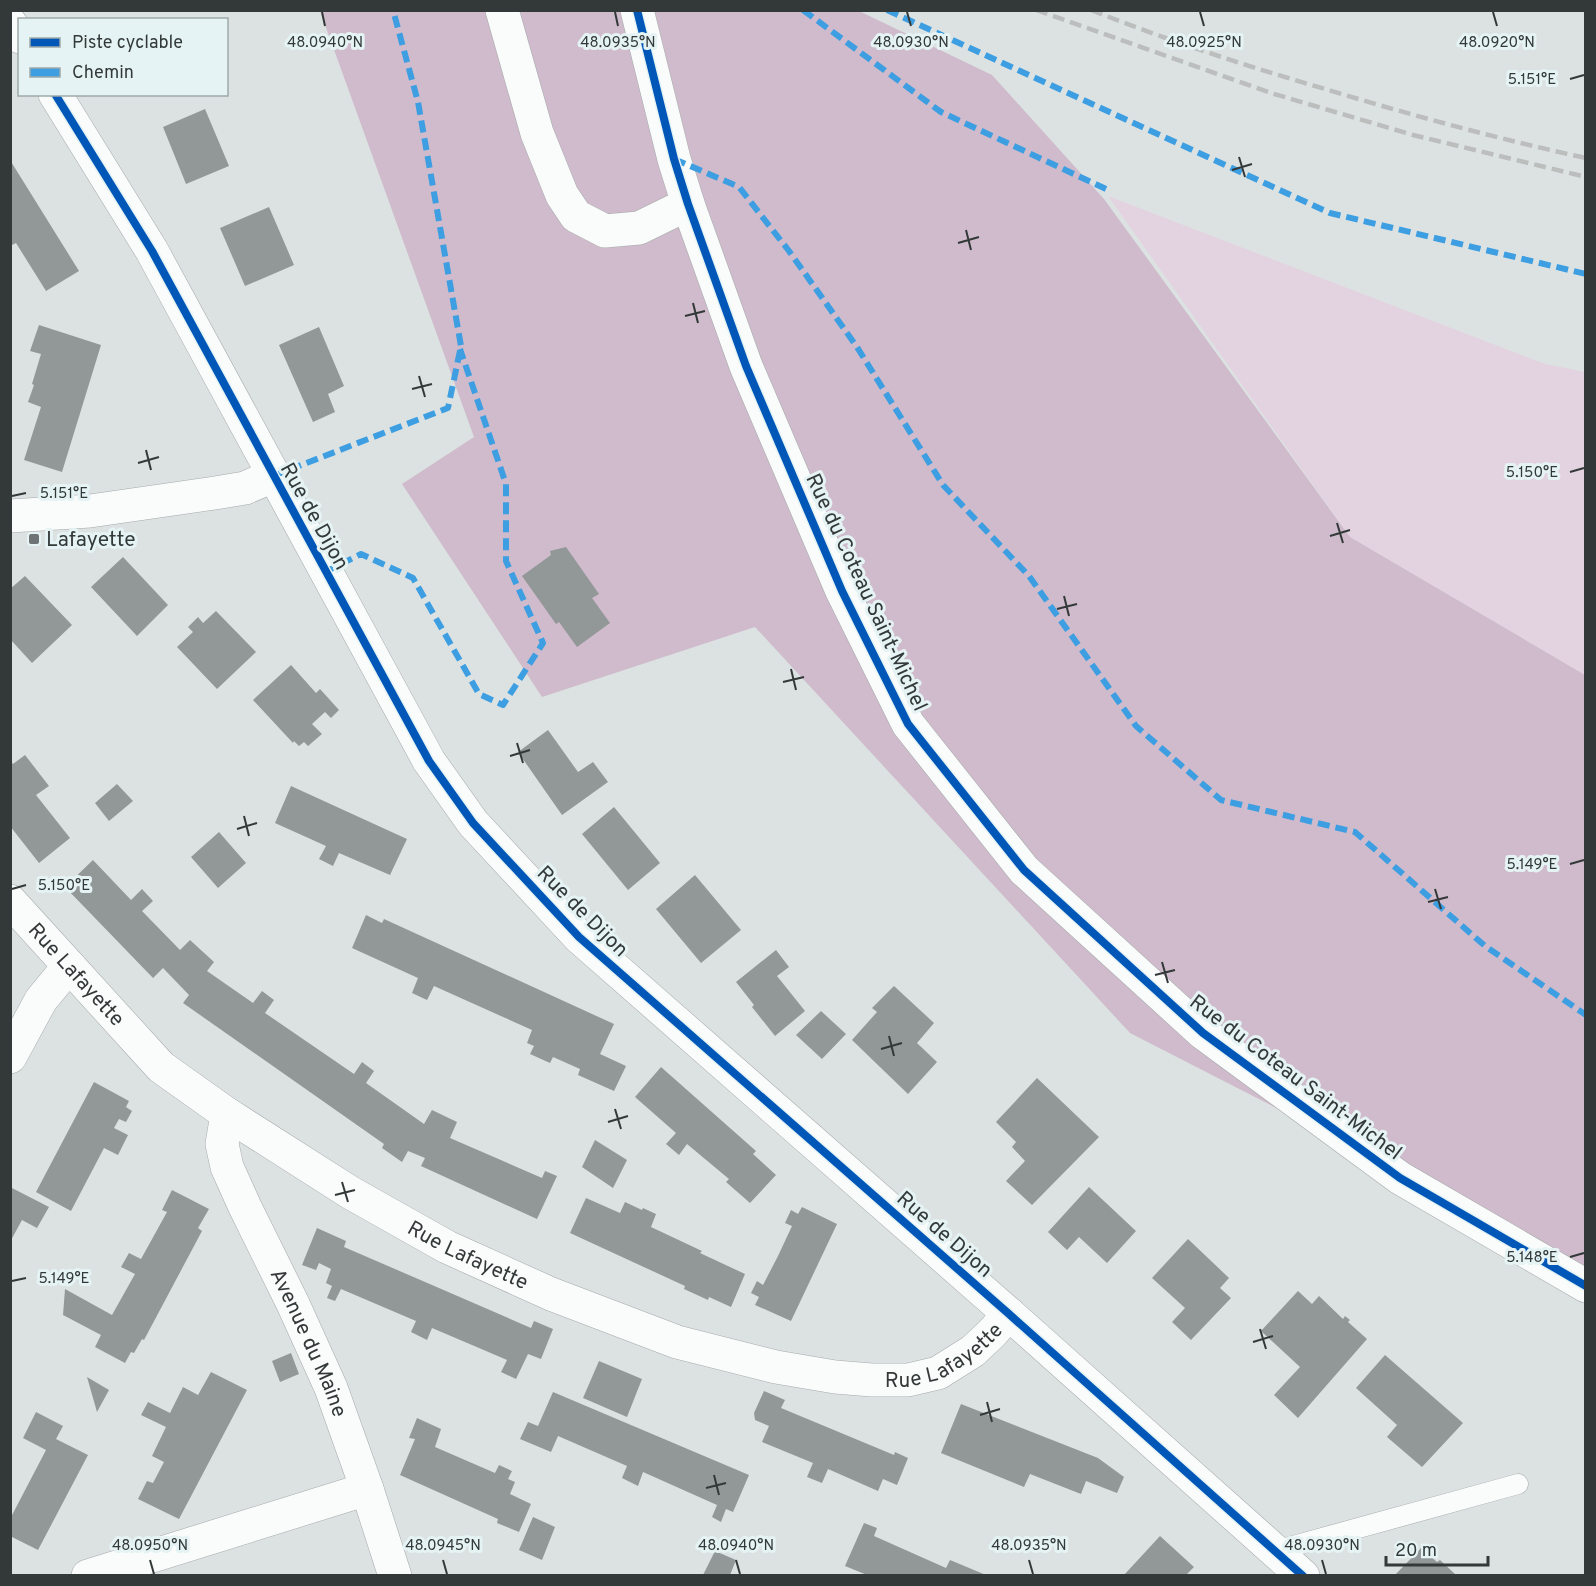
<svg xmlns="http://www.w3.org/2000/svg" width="1596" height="1586" font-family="Overpass,sans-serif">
<rect width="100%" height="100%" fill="#dce2e2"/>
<!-- green -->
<path fill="#e3d3e0" d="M1108,196L1545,364L1585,372V675L1350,537Z"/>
<!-- forest -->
<path fill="#cfbbcb" d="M320,11H859L992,75L1104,199L1350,537L1585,675V1266L1130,1033L755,627L542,697L402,484L474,437Z"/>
<!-- building -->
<path fill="#929797" d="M205,109L229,166L186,184L163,127Z
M10,160L79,271L46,291L16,243L10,246Z
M269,207L294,265L245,286L220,228Z
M39,325L101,345L62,472L24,460L41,407L28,402L34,385L32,384L41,354L30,351Z
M319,327L344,386L328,394L335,412L313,422L279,345Z
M566,547L599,594L592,598L610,623L577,647L559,622L556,624L522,576L551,555L550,551Z
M123,557L168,605L137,636L91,587Z
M25,576L72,625L32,663L10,639V589Z
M216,611L256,652L217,689L177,647L193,632L188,627L198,617L203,623Z
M291,665L316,693L320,689L339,710L331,718L325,712L312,724L322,734L308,746L304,742L299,746L294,741L293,743L253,700Z
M548,730L578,772L593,762L608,782L562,815L518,752Z
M25,755L49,786L36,795L70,838L39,863L10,826V760L13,764Z
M117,784L133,801L109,821L95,803Z
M291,786L407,839L390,875L339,853L333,866L319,859L326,846L275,823Z
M614,807L660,863L628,890L582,834Z
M219,832L246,863L218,888L191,857Z
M93,860L131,900L142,889L153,901L142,911L180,950L190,940L214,962L207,971L253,1003L262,991L274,1000L265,1013L354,1074L362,1062L374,1071L366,1083L424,1124L432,1110L457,1122L450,1138L542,1178L545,1171L557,1176L537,1219L421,1166L425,1158L408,1151L402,1162L382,1148L384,1144L183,1003L189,995L163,968L153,978L65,887Z
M695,875L741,930L701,963L656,909Z
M366,915L382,923L384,919L614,1024L600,1054L626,1066L614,1091L578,1075L580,1069L553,1057L550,1063L530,1054L534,1046L527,1043L532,1030L434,986L427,1000L412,993L418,978L352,948Z
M776,950L789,967L777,976L805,1011L775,1036L752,1007L754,1005L736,982Z
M894,986L934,1023L917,1043L937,1062L908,1094L852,1040L877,1012L872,1008Z
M821,1011L846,1034L822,1059L796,1035Z
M661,1067L756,1151L753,1154L776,1175L750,1203L726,1182L729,1179L687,1144L679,1155L666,1144L676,1133L635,1097Z
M1037,1078L1099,1137L1032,1205L1006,1181L1025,1161L1012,1147L1016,1142L996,1122Z
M94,1082L129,1101L126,1107L132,1111L126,1122L119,1119L114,1128L128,1135L118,1155L104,1148L71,1211L36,1192Z
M595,1140L627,1160L613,1188L582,1167Z
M10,1187L49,1207L37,1228L22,1220L10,1242Z
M1089,1187L1136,1231L1107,1263L1079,1237L1067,1250L1048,1232Z
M172,1190L209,1209L198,1228L202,1231L144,1340L142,1339L134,1353L131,1352L125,1363L95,1347L101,1335L63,1315L65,1289L112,1315L135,1274L121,1267L129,1253L141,1259L167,1212L162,1210Z
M586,1198L620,1213L625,1202L642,1210L643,1208L656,1214L651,1227L702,1251L700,1253L745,1274L731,1307L709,1297L708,1300L684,1289L685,1286L570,1233Z
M802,1207L837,1224L791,1321L755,1305L759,1297L751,1293L757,1281L763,1285L778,1256L792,1226L785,1223L791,1210L798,1214Z
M317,1228L346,1241L344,1247L439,1288L531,1328L534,1321L553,1329L541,1359L528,1354L516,1379L501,1372L507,1360L472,1345L432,1328L427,1340L411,1332L416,1321L341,1289L335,1301L327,1298L332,1286L326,1283L331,1269L319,1263L316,1270L302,1265Z
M1188,1239L1229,1278L1220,1288L1231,1298L1191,1340L1172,1322L1185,1308L1152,1278Z
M1298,1291L1312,1304L1319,1296L1343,1319L1345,1316L1350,1320L1348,1322L1367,1339L1298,1418L1274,1395L1300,1367L1261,1331Z
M291,1353L299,1374L280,1382L272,1361Z
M1385,1355L1463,1423L1422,1467L1387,1437L1397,1425L1356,1388Z
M599,1361L642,1379L627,1417L583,1398Z
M211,1372L247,1390L179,1519L138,1499L147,1481L153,1483L164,1462L152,1456L166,1427L141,1415L148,1402L170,1413L183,1387L198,1395Z
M87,1377L109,1390L97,1412Z
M764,1391L785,1400L781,1408L894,1455L895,1452L908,1458L897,1485L883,1479L878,1491L828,1469L822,1483L807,1477L813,1463L762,1442L769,1426L755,1420L754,1413Z
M553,1392L749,1475L733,1512L726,1509L721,1522L712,1517L717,1505L643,1472L638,1486L622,1478L627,1466L558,1436L551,1452L520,1439L528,1422L538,1426Z
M961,1404L1098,1458L1124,1477L1117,1493L1086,1481L1081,1494L1030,1474L1024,1487L941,1453Z
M36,1412L63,1426L56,1439L88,1455L38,1550L10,1536V1519L46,1450L23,1438Z
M417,1418L441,1429L435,1447L495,1473L499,1465L512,1471L508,1479L515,1482L510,1494L531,1504L519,1532L497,1523L498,1519L400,1475L415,1439L409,1438Z
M533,1517L555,1527L542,1560L519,1550Z
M864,1523L877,1528L874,1536L946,1568L950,1560L986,1575H867L845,1566Z
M1160,1536L1194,1567L1186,1575H1124Z
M1421,1548L1437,1562L1440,1560L1456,1575H1395Z
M715,1551L736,1560L730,1575H703Z"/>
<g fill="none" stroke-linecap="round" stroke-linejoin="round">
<!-- service casing -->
<g stroke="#a5aaaa" stroke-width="21">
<path id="service" d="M1275,1551L1518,1484"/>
</g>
<!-- minor casing -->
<g stroke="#a5aaaa" stroke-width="34">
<g id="minor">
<path d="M502,10L537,133L562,195L576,216L605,231L639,228L688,204"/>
<path d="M10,516L90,511L215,493L245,488L273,476"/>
<path id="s1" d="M10,901L161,1067L227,1114L351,1193L447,1247L551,1294L677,1342L776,1367L835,1377L872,1380H908L938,1373L973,1351L992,1333L1009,1314"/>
<path d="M10,1057L41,1000L69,966"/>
<path id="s2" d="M227,1114L222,1144L227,1167L245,1207L293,1304L331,1388L367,1489L395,1576"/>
<path d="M88,1576L367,1489"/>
</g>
</g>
<!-- tertiary casing -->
<g stroke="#a5aaaa" stroke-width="34">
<path id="tertiary" d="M637,10L674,159L688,204L746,366L842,591L908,724L1024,870L1203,1033L1400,1178L1586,1286
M10,23L20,37
M55,94L152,251L429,761L473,823L579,937L1009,1314L1303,1576"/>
</g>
<!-- service -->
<use href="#service" stroke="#fafbfb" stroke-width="20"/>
<!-- minor -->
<use href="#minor" stroke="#fafbfb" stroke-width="33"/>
<!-- tertiary -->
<use href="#tertiary" stroke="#fafbfb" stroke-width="33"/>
<!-- rail -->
<path stroke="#bcbdbd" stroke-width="4.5" stroke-dasharray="12 6" stroke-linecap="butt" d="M1036,10L1271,93L1413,135L1586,177
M1091,10C1167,40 1246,66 1325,89C1411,115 1498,139 1586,158"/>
<!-- quiet -->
<path stroke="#3e9ee2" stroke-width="6" stroke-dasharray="12 6" stroke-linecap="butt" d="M803,10L941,112L1106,189
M887,10L1330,213L1586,274
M674,159L739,187L789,251L857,347L943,485L1029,576L1136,726L1221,800L1355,832L1485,946L1586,1015
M273,476L448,408L461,346L418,102L393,10
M325,572L361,554L413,578L479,694L503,705L543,643L506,561V484L460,349"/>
<!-- cycleway casing -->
<g stroke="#e5f3f4" stroke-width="11">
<path id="cycleway" d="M637,10L674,159L688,204L746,366L842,591L908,724L1024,870L1203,1033L1400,1178L1586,1286
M55,94L152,251L429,761L473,823L579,937L1009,1314L1303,1576"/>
</g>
<!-- cycleway -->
<use href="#cycleway" stroke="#0057b8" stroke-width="8"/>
</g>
<!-- ticks -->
<path fill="none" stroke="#333939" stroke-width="2" d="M322,12L325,26M615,12L618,26M907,12L911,26M1200,12L1204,26M1493,12L1497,26M1570,79L1584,75M1239,157L1245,177M1232,170L1252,164M966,230L971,250M958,243L979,237M693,303L698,323M685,316L705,311M419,376L425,397M412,389L432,384M146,450L151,470M138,463L159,457M1570,472L1584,468M12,496L26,493M1337,523L1343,543M1330,536L1350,530M1064,596L1069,616M1057,609L1077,604M791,669L796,690M783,682L804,677M517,743L523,763M510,756L530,750M244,816L249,836M237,829L257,823M1570,864L1584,860M12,889L26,885M1435,889L1441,909M1428,902L1448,897M1162,962L1168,983M1155,975L1175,970M889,1036L894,1056M881,1049L902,1043M615,1109L621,1129M608,1122L628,1116M342,1182L348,1202M335,1195L355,1190M1570,1257L1584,1253M12,1281L26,1278M1260,1329L1266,1349M1253,1342L1273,1336M987,1402L992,1422M980,1415L1000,1409M714,1475L719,1495M706,1488L726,1483M150,1560L154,1574M443,1560L447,1574M736,1560L740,1574M1029,1560L1033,1574M1322,1560L1326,1574"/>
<!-- markers -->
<rect fill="#6e7474" stroke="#e5f3f4" stroke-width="2" x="28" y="533" width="12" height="12" rx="3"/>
<g text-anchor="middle" stroke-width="6" stroke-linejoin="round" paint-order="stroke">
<!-- street labels -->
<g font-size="21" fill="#333939" stroke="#e5f3f4">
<text transform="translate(315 516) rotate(61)" y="7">Rue de Dijon</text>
<text transform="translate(867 592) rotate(65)" y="7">Rue du Coteau Saint-Michel</text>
<text transform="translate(583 911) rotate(45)" y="7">Rue de Dijon</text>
<text dy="7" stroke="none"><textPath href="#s1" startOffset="99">Rue Lafayette</textPath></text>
<text transform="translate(1296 1077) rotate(37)" y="7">Rue du Coteau Saint-Michel</text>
<text transform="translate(945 1234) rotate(41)" y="7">Rue de Dijon</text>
<text dy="7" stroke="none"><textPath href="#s1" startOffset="585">Rue Lafayette</textPath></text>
<text dy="7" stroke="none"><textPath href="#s2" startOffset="248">Avenue du Maine</textPath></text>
<text dy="7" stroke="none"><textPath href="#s1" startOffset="1089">Rue Lafayette</textPath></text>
</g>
<!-- poi labels -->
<g font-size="21" fill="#333939" stroke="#e5f3f4" text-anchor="start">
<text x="46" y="546">Lafayette</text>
</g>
</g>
<g font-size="15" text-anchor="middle" fill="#333939" stroke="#e5f3f4" stroke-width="6" stroke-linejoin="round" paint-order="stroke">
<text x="618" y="47">48.0935°N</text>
<text x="1204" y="47">48.0925°N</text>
<text x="1497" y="47">48.0920°N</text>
<text x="325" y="47">48.0940°N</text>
<text x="911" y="47">48.0930°N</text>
<text x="1532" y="84">5.151°E</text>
<text x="1532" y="477">5.150°E</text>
<text x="64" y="498">5.151°E</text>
<text x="1532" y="869">5.149°E</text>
<text x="64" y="890">5.150°E</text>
<text x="1532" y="1262">5.148°E</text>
<text x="64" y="1283">5.149°E</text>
<text x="150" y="1550">48.0950°N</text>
<text x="443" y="1550">48.0945°N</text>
<text x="736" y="1550">48.0940°N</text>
<text x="1029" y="1550">48.0935°N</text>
<text x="1322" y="1550">48.0930°N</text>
</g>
<!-- border -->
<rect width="1596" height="1586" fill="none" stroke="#333939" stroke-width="24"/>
<!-- legend -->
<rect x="18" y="18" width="210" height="78" fill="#e5f3f4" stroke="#9ea9a9" stroke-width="1.5"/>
<rect x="30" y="38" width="30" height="9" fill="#0057b8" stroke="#9ea9a9" stroke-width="1.5"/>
<text x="72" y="48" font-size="18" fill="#333939">Piste cyclable</text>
<rect x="30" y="68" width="30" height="9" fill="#3e9ee2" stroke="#9ea9a9" stroke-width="1.5"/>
<text x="72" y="78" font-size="18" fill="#333939">Chemin</text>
<!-- scale -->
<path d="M1386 1556v9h102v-9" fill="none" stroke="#333939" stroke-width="3"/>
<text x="1395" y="1556" font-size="18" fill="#333939" stroke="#e5f3f4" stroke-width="4.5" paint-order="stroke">20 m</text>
</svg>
